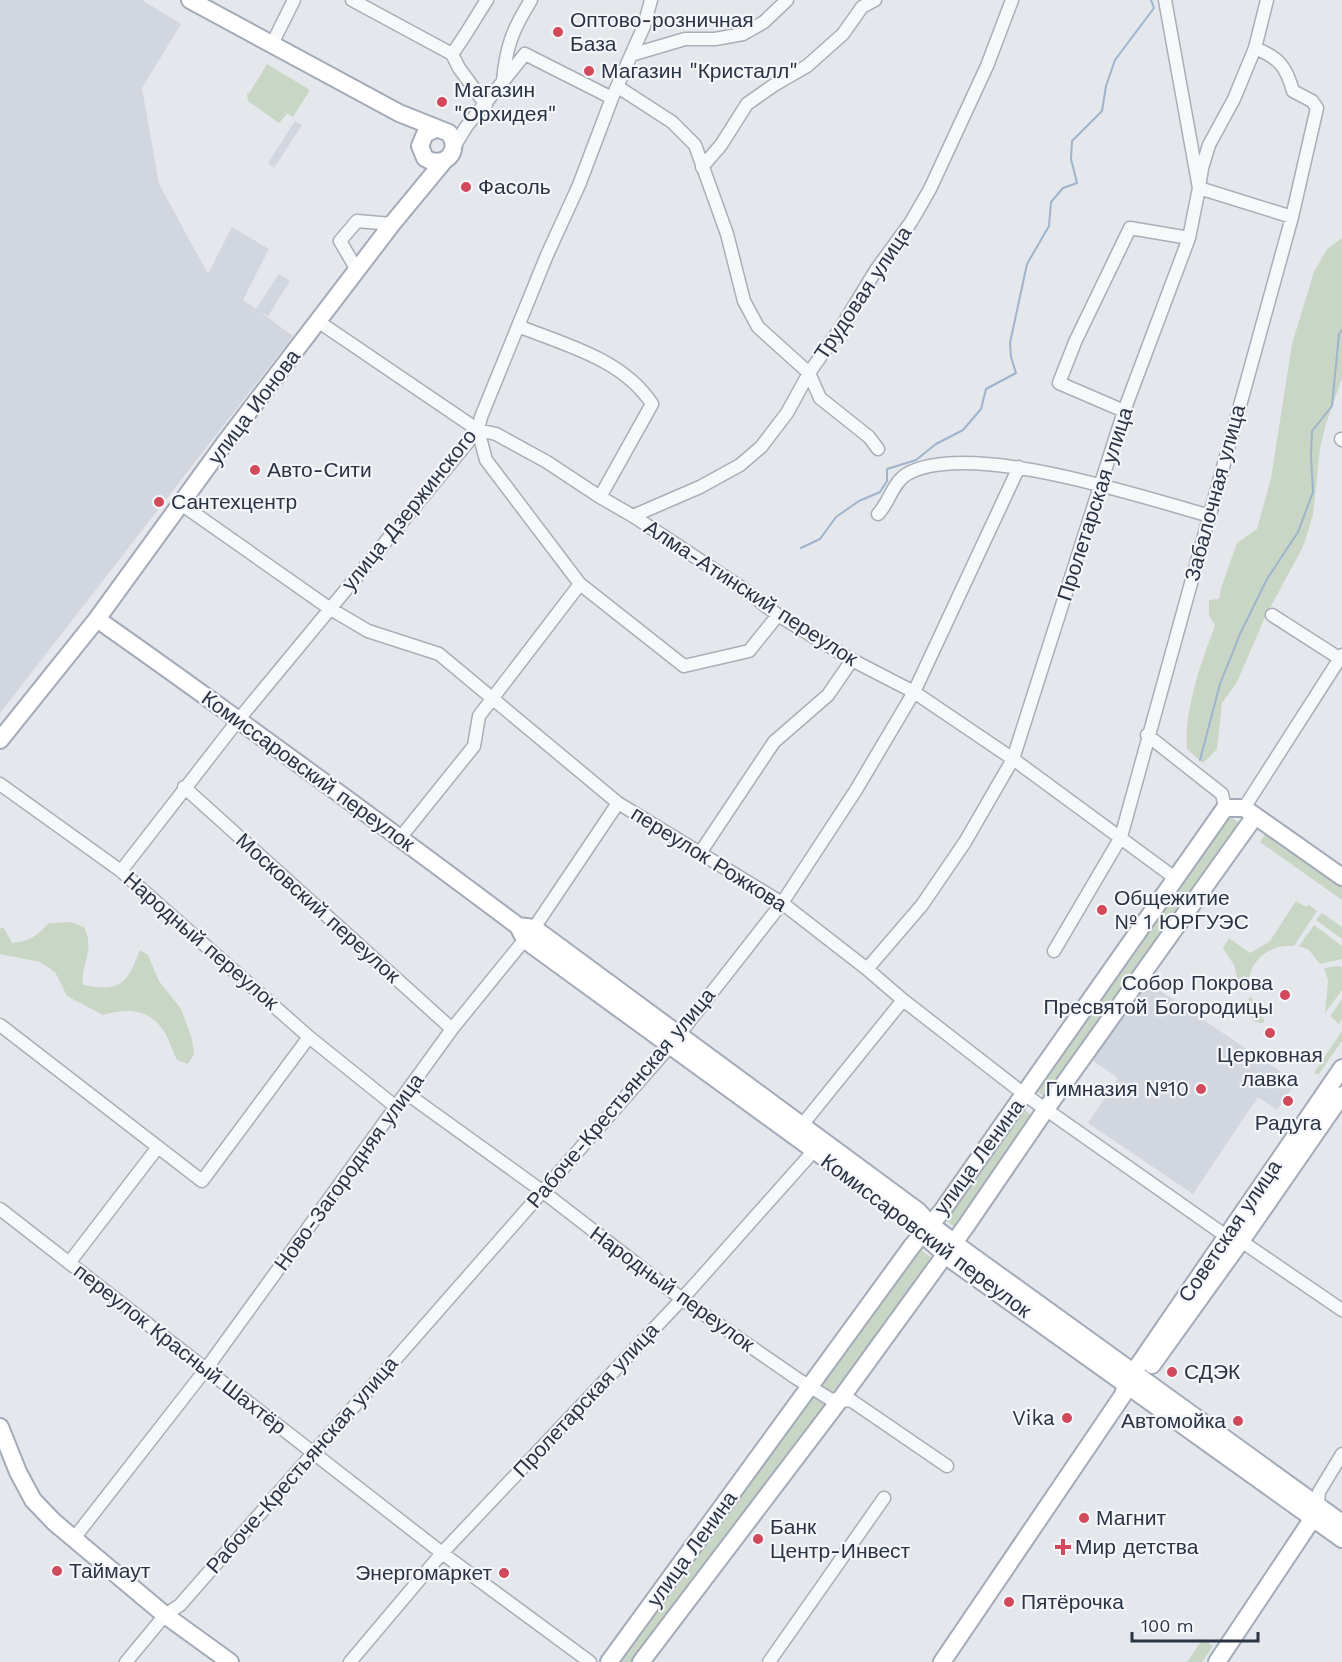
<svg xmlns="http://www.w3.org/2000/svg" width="1342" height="1662" font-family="'Work Sans',sans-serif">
<rect width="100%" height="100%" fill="#e4e7ec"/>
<!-- built -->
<path fill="#d2d6de" d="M0,0H142L181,24L142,88L159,184L208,274L232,227L269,249L243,300L256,309L279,274L290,281L268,316L259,311L293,336L0,713Z
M295,121L302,125L274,168L268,163Z
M1147,982L1296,1082L1277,1110L1258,1097L1193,1194L1088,1123L1118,1078L1092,1060Z"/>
<!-- green -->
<path fill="#c9d6c5" d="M267,64L310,90L293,117L278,108L287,114L279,123L248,101L247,94L250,92Z
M1342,238V378L1326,424L1320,448L1313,515L1303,547L1266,615L1237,682L1222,703L1217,749L1203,763L1187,749C1184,710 1201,662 1215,626L1209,615V600L1219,599L1221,588L1237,543L1257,529L1271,478L1292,344L1314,272L1327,249Z
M1228,815L1242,825L1050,1101L1035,1090Z
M1267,831L1342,884V900L1260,842Z
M1296,901L1306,907L1309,905L1317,911L1294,946C1276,944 1258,953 1251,971C1248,977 1250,984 1250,990L1240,988L1234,965L1223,948L1229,938L1250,953L1270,941Z
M1322,913L1342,927V939L1316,920Z
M71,922L84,927C96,952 80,963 83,985C121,992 127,984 140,950L148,955L159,981L181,1009L192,1039L194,1054L188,1064L177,1060C172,1050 168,1035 160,1026C146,1008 123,1009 103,1015L67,996L55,972L40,962L0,954V928H4L12,943C29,942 38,935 49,923Z
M1314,925L1342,946V959L1320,964L1309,950L1299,946Z
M1338,966L1342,967V990L1325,1013L1328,980L1324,968Z
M1252,997L1255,1007L1265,1021L1262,1023L1255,1022L1247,1012L1251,1007L1248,999Z
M1342,999V1019L1339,1024L1330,1016Z
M1342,1031V1041L1319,1074H1315V1071Z
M1023,1109L1037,1119L957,1229L944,1219Z
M920,1249L933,1259L833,1395L820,1385Z
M815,1394L827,1403L635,1662H616Z
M1203,1639L1213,1646L1202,1662H1187Z"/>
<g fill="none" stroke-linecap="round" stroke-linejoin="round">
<!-- stream -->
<path stroke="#9fb4cc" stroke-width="2" d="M801,548L820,539L836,517L859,501L880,492L887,481V469L916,460L936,444L963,430L981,409L986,389L1016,373L1011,357L1010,343L1027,264L1049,226L1051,202L1063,188L1077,183L1071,159L1072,141L1102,111L1106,86L1115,60L1154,8L1151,0
M1200,760L1220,684L1240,634L1267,579L1298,532L1313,492L1311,456L1312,431L1332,406L1339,334L1342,330"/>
<!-- minor casing -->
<g stroke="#a9aeb7" stroke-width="15">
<path id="minor" d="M352,0L452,54
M1267,0L1255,48L1234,99L1209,145L1202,168L1199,188L1292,217
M272,44L294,0
M631,55L685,39H715L743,34L764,22L787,0
M503,81C506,46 513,29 531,0
M618,87L672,122L695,145L727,234L744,301L758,327L809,373L820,398L869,437L878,449
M486,105L459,68L452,54C465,37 475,18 487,0
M455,145L466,127L525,54L612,98
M702,167L721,145L747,104L774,85L807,66L843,34L862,7L875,0
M357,270L340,241L357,221L392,224
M319,322L478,430L496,434L547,462L600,497L633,516L742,588L778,615L852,660L914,692L1013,759L1175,878
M518,326C565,345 623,359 652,404L600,497
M1124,411L1059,383L1075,342L1130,228L1189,238
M478,430L486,460L580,584L684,666L749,651L778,615
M1341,439L1342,440
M181,504L329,608L368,631L439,654L618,803L782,903L867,969L903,1000L1024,1094L1226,1236
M878,514C889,503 893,482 907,474C969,439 1142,497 1210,516
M633,516L700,487L740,465L761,447L787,413L809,373L842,326L876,270L911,222L930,189L987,66L1012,0
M1272,615L1342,660
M1147,735L1222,794L1225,808
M0,784L121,871L309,1037L396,1107
M184,787L452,1029
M1244,808L1342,655
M400,838L474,746L479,716L580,584
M700,853L774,742L828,695L852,660
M121,871L239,719L478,430L481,417L547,255L579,185L612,98L644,26L651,0
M1054,951L1121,837L1292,217L1317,108L1312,101L1293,91C1286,66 1279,58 1255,48
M867,969L922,905L965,842L1013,759L1124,411L1189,238L1199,188L1165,0
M0,1025L202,1181L309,1037
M406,1093L542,1191L682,1299L796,1378L830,1399L852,1401L947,1466
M802,1125L903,1000
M0,1209L442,1553L590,1662
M1241,1241L1342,1310
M69,1263L158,1147
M1318,1505L1319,1492L1342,1454
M75,1537L206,1369L452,1029L534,928L618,803
M126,1662L165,1615L180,1605L670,1046L782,903L856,790L914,692L1019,467
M350,1662L442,1553L682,1299L819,1145
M769,1662L884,1498"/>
</g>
<!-- major casing -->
<g stroke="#a3abb8" stroke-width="20">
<path id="major" d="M190,0L399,113L449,133C462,151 444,170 425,158L420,146L425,134L437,128
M97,619C239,719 379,822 518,926L525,940L910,1220L922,1234L953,1261L1342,1539
M0,740L97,619L227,440L392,224L444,161
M518,926L534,928L918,1211L930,1224L961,1248L1342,1523
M1152,1365L1241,1241L1342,1095
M0,1427L18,1472L33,1500L54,1522L165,1615L230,1662
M609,1662L912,1246L942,1211L1225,808H1244L1342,877
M641,1662L839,1401L966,1226L1046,1109L1255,816
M942,1662L1123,1395L1126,1384L1133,1373L1342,1068
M1217,1662L1313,1518L1316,1509"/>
</g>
<!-- minor -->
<use href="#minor" stroke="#f7f8fa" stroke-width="12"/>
<!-- major -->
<use href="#major" stroke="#fff" stroke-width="16"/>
</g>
<!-- markers -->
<g fill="#d1495b" stroke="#f4f6f9" stroke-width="2">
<circle cx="558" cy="32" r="6"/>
<circle cx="589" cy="71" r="6"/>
<circle cx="442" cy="102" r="6"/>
<circle cx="466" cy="187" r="6"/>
<circle cx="255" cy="470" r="6"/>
<circle cx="159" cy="502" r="6"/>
<circle cx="1102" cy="910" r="6"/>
<circle cx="1285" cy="995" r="6"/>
<circle cx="1270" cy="1033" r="6"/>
<circle cx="1201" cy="1089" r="6"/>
<circle cx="1288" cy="1101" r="6"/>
<circle cx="1172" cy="1372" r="6"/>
<circle cx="1067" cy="1418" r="6"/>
<circle cx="1238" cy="1421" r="6"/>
<circle cx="1084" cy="1518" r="6"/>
<circle cx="758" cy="1539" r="6"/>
<path d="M1060 1538h6v6h6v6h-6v6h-6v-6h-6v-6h6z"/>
<circle cx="57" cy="1571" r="6"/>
<circle cx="504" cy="1573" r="6"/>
<circle cx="1009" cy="1602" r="6"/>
</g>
<g text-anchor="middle" stroke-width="4.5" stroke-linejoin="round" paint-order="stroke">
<!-- poi labels -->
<g font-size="21" fill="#2b3445" stroke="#f4f6f9" text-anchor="start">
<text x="570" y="27">Оптово-розничная<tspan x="570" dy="24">База</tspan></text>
<text x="601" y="78">Магазин "Кристалл"</text>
<text x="454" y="97">Магазин<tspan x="454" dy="24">"Орхидея"</tspan></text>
<text x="478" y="194">Фасоль</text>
<text x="267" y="477">Авто-Сити</text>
<text x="171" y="509">Сантехцентр</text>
<text x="1114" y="905">Общежитие<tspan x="1114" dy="24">№ 1 ЮРГУЭС</tspan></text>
<text x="1273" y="990" text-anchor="end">Собор Покрова<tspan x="1273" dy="24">Пресвятой Богородицы</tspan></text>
<text x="1270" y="1062" text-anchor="middle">Церковная<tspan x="1270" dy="24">лавка</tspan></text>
<text x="1189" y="1096" text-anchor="end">Гимназия №10</text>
<text x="1288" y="1130" text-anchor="middle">Радуга</text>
<text x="1184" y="1379">СДЭК</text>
<text x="1055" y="1425" text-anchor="end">Vika</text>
<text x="1226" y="1428" text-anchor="end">Автомойка</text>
<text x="1096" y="1525">Магнит</text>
<text x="770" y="1534">Банк<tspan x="770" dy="24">Центр-Инвест</tspan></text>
<text x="1075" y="1554">Мир детства</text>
<text x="69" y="1578">Таймаут</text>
<text x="492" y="1580" text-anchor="end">Энергомаркет</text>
<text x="1021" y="1609">Пятёрочка</text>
</g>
<!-- street labels -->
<g font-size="21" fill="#2b3445" stroke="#f4f6f9">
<text transform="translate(863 293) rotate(-56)" y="7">Трудовая улица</text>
<text transform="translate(254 407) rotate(-53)" y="7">улица Ионова</text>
<text transform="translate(1215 493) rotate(-75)" y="7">Забалочная улица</text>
<text transform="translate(1095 504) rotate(-72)" y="7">Пролетарская улица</text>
<text transform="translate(409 510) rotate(-51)" y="7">улица Дзержинского</text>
<text transform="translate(751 593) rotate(33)" y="7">Алма-Атинский переулок</text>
<text transform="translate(308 771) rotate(36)" y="7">Комиссаровский переулок</text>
<text transform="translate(709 859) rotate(32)" y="7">переулок Рожкова</text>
<text transform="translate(318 908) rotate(42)" y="7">Московский переулок</text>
<text transform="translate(201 941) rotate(41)" y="7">Народный переулок</text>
<text transform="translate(621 1098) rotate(-50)" y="7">Рабоче-Крестьянская улица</text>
<text transform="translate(979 1157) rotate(-54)" y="7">улица Ленина</text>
<text transform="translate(349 1172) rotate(-54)" y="7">Ново-Загородняя улица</text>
<text transform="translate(1230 1231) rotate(-56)" y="7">Советская улица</text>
<text transform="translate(926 1236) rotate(37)" y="7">Комиссаровский переулок</text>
<text transform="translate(672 1289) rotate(36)" y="7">Народный переулок</text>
<text transform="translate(180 1349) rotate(38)" y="7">переулок Красный Шахтёр</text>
<text transform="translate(586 1400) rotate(-47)" y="7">Пролетарская улица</text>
<text transform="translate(302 1465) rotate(-49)" y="7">Рабоче-Крестьянская улица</text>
<text transform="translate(692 1549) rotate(-54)" y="7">улица Ленина</text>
</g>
</g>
<!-- scale -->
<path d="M1132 1632v9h126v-9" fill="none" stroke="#2b3445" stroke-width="3"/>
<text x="1141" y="1632" font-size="18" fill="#2b3445" stroke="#f4f6f9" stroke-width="4.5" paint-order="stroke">100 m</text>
</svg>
